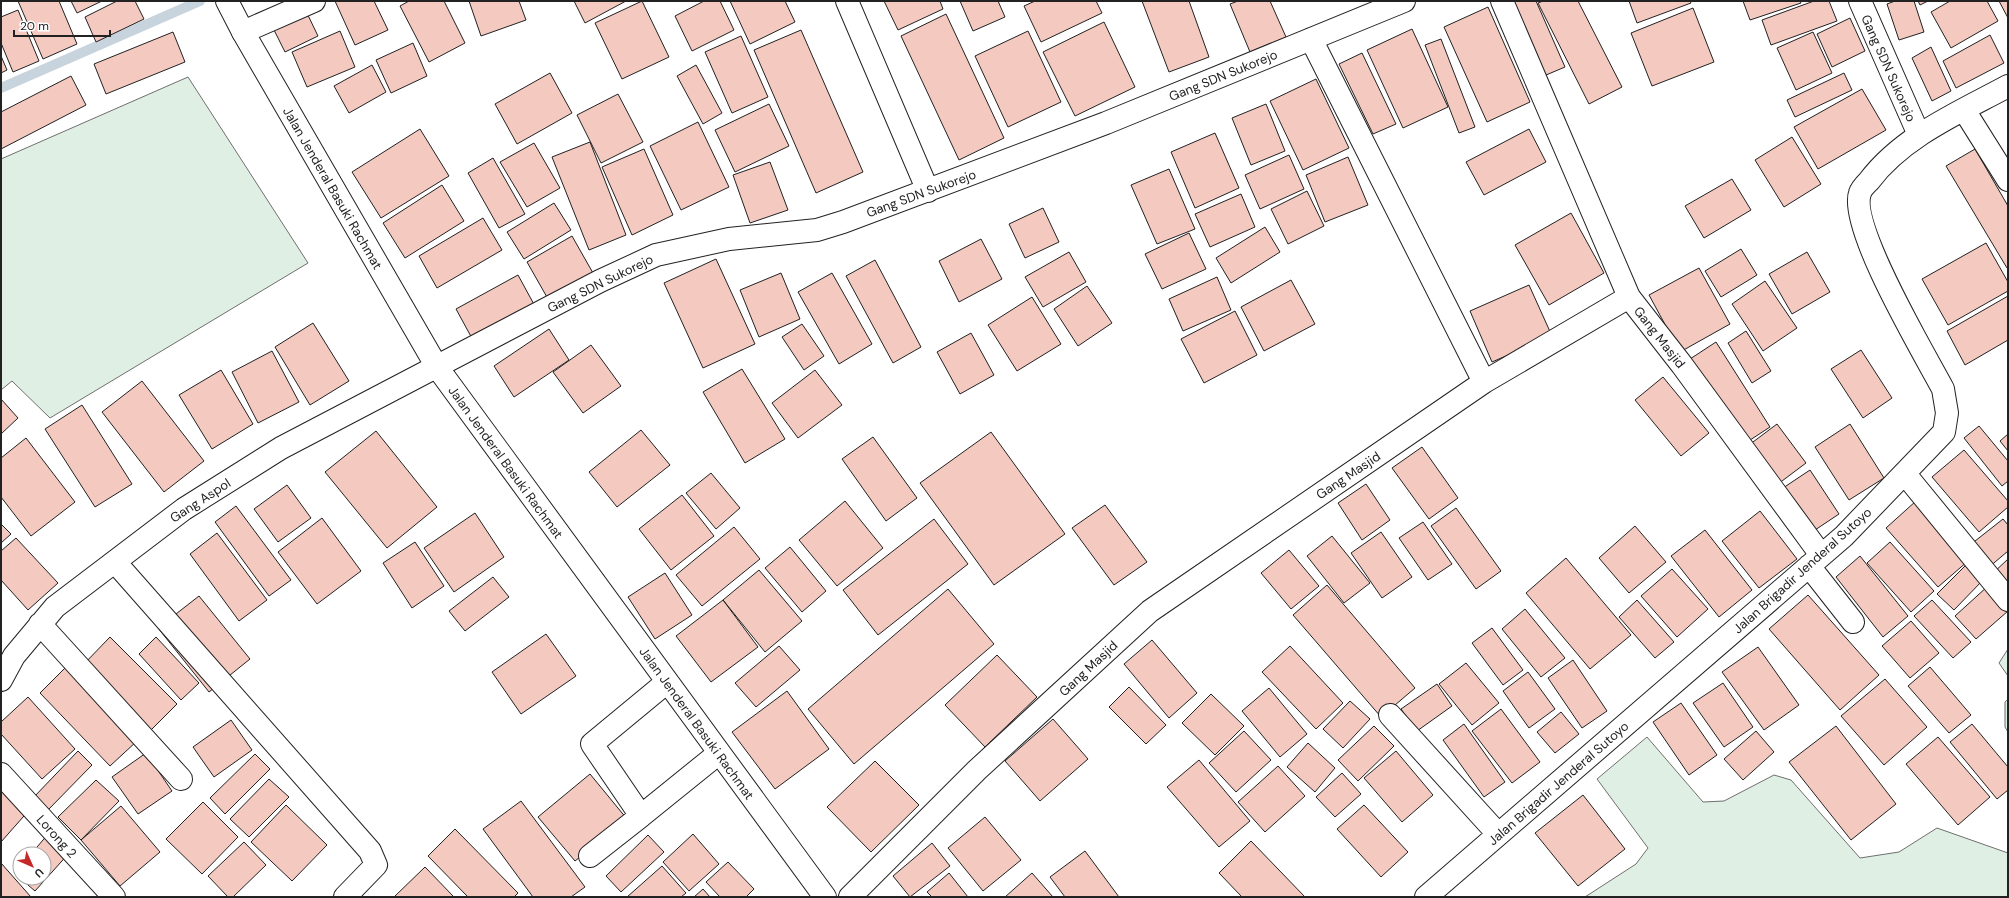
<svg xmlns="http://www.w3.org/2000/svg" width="2009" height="898" font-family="'DM Sans',sans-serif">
<rect width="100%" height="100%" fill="#fff"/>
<!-- green -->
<path fill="#e0efe3" stroke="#6f6f6f" d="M188,77L308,263L50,418L12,381L1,390V159Z
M2008,649V676L1999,663Z
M2008,699V732L2005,727V702Z
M1647,737L1703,802L1724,801L1774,775L1791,780L1860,858L1899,852L1937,828L2008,853V897H1585L1636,864L1648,848L1597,779Z"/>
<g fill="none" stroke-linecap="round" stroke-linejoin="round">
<!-- stream -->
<path stroke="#c7d3dd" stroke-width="10" d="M1,88L200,1"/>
</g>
<!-- building -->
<path fill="#f3c9c0" stroke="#222" d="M18,1H59L77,44L43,59Z
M71,1H102L77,13Z
M117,1H135L144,19L96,42L85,17Z
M335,1H374L388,30L355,45Z
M409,1H444L465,43L429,62L400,6Z
M469,1H519L526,20L481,36Z
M574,1H626L585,23Z
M642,1L669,57L622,79L595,23Z
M704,1H720L734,30L692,51L675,16Z
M730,1H785L795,22L750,44Z
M884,1H940L943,9L898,30Z
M960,1H998L1005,17L973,31Z
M1035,1H1096L1102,13L1041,42L1024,6Z
M1142,1H1189L1209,57L1169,72Z
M1238,1H1270L1286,37L1250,52L1230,4Z
M1505,1H1536L1565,67L1539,78Z
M1543,1H1578L1622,87L1589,104L1538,3Z
M1629,1H1690L1691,3L1637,23Z
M1743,1H1800L1801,3L1750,20Z
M1814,1H1829L1837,21L1771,45L1762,20Z
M1895,1H1914L1924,32L1899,40L1887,4Z
M1918,1H1928L1920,5Z
M1950,1H1987L1998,21L1951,48L1931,12Z
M1999,1H2008V18Z
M304,7L318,36L285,52L271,24Z
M1488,7L1530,102L1487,122L1444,27Z
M1693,8L1714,62L1652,86L1631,33Z
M18,10L39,61L13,72L1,43V17Z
M946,14L1004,138L959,160L901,36Z
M1850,18L1865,51L1832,67L1817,34Z
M1104,22L1135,87L1075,116L1043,52Z
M1412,29L1448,107L1403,128L1367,50Z
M801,30L863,172L816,193L754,50Z
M340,31L355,67L307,87L292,52Z
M1028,31L1061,102L1008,127L975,56Z
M173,32L185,62L106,94L94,64Z
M1813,32L1832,73L1796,90L1777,48Z
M1990,35L2004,63L1956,88L1943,61Z
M741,36L768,97L732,113L705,52Z
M1441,39L1475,127L1459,133L1425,45Z
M413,43L427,76L391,93L376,60Z
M1931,47L1951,91L1932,101L1912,58Z
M1362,53L1396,124L1373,134L1339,64Z
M1,56L7,70L1,73Z
M372,65L386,92L349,113L334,86Z
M696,65L722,113L703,124L677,76Z
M550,73L572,113L517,144L495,104Z
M1844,73L1852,90L1795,117L1787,100Z
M71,76L86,105L1,149V112Z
M1316,79L1349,148L1303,170L1270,101Z
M1862,89L1886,130L1818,169L1794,127Z
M618,94L643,142L601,163L577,115Z
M769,104L789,146L735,172L715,130Z
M1266,104L1285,151L1251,165L1232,118Z
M698,122L729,187L681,210L650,146Z
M420,129L449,176L381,218L352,172Z
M1529,129L1546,162L1484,195L1466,162Z
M1215,133L1239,188L1195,208L1171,152Z
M1792,137L1821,184L1784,207L1755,160Z
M590,142L626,235L589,250L552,157Z
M534,143L560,188L527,207L500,162Z
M644,149L673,215L632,235L602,167Z
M1975,149L2008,206V268H2007L1946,166Z
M1289,155L1304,189L1260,209L1245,175Z
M1348,157L1368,205L1325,222L1306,175Z
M493,158L525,214L499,228L468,173Z
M770,162L788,210L750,223L733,175Z
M1169,169L1195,229L1157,244L1131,185Z
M1732,179L1751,210L1704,238L1685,206Z
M442,185L464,221L405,258L383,223Z
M1307,191L1324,226L1288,244L1271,209Z
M1241,194L1255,227L1210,247L1195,214Z
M554,203L571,230L524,259L507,232Z
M1043,208L1059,242L1025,258L1009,224Z
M1571,213L1604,273L1549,305L1515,245Z
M483,218L502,250L437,288L419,256Z
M1265,227L1280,252L1231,283L1216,258Z
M1189,233L1206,269L1162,289L1145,254Z
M572,236L593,273L548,299L527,262Z
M981,239L1002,279L959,302L939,261Z
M1986,243L2008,282V291L1948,325L1922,279Z
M1741,249L1757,275L1721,297L1705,271Z
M1069,252L1086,282L1043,307L1025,277Z
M1807,252L1830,292L1792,314L1769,274Z
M716,259L755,344L703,368L664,283Z
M875,260L921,347L893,363L846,276Z
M1699,268L1730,324L1680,352L1649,295Z
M781,273L800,319L759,337L740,290Z
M832,273L872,344L839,364L798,292Z
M518,275L536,308L474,342L456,309Z
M1217,277L1231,310L1183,331L1169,299Z
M1291,280L1315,324L1264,351L1241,307Z
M1765,281L1797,328L1763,351L1732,304Z
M1529,285L1552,336L1492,362L1470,311Z
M1087,286L1112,323L1078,346L1054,309Z
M2008,296V340L1965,365L1947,331Z
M1032,297L1061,344L1017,371L988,325Z
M1235,311L1257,355L1204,383L1181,339Z
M313,323L349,381L310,405L275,347Z
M802,324L824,356L804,370L782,337Z
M549,329L569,360L514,397L494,366Z
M1746,331L1771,371L1752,383L1728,343Z
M971,333L994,375L960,394L937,352Z
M1716,342L1770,427L1744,444L1690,359Z
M591,345L621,386L583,413L553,372Z
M1861,350L1892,398L1863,418L1831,369Z
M272,351L299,402L258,423L232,372Z
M742,369L785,439L745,463L703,392Z
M221,370L253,424L212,449L179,395Z
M815,370L842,405L798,438L772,403Z
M1663,377L1709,433L1681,456L1635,400Z
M142,381L204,461L164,492L102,412Z
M1,399L18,418L1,434Z
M82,405L132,484L95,507L45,429Z
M1777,424L1806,463L1778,484L1749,445Z
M1850,424L1884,478L1849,500L1815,447Z
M1979,426L2008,461V481L2002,486L1964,438Z
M641,430L670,465L617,507L589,472Z
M376,431L437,507L387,548L325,472Z
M991,432L1065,534L994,585L920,483Z
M2008,434V451L2000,441Z
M873,437L917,498L886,521L842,459Z
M26,438L75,502L31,536L1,497V458Z
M1422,447L1458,498L1429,519L1392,468Z
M1964,450L2008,501V507L1979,532L1932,477Z
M1810,470L1839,514L1812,532L1783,488Z
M711,473L740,508L716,529L686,493Z
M1366,484L1390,520L1362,540L1338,503Z
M287,485L311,518L278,542L254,509Z
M682,495L714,536L671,570L639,529Z
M845,501L883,548L837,586L799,540Z
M1916,501L1968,561L1938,587L1886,528Z
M1105,505L1147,562L1114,585L1072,528Z
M236,506L291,580L269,596L215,522Z
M1456,508L1501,571L1476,589L1431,526Z
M1760,511L1797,559L1759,588L1722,541Z
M475,513L504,557L454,592L424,548Z
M322,518L361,571L317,604L278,552Z
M934,519L968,564L878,635L843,590Z
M2003,519L2008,525V551L1988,568L1970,545Z
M1423,522L1452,564L1428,580L1399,538Z
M1,524L11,534L1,543Z
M1635,526L1666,562L1629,593L1599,558Z
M734,527L760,559L702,606L676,575Z
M1705,530L1752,590L1719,617L1671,556Z
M1381,532L1412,577L1382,598L1351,553Z
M217,533L267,600L239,621L190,554Z
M1332,536L1370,583L1344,603L1307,556Z
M16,538L58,583L28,610L1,580V551Z
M415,542L444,586L412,608L383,563Z
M1890,542L1934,591L1911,612L1867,563Z
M790,547L826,591L802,612L765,568Z
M1289,550L1319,586L1291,609L1261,573Z
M1860,556L1908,616L1883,637L1836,577Z
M1566,558L1631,635L1590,669L1526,593Z
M2008,559V590L1992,574Z
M1966,565L1982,581L1954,610L1937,594Z
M1672,569L1708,609L1677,637L1641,596Z
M759,570L802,621L765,652L723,600Z
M665,573L692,615L655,639L628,597Z
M493,577L509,597L465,631L449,611Z
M1327,585L1415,688L1381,717L1293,615Z
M1988,586L2008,611L1976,639L1955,616Z
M948,589L994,644L854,764L808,709Z
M1808,595L1879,675L1840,710L1769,629Z
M199,596L250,659L209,692L158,628Z
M723,600L758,647L711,682L676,636Z
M1637,600L1674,642L1655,658L1619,617Z
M1932,600L1971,642L1953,658L1914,616Z
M1525,609L1565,658L1541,677L1502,629Z
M1911,621L1939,653L1910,678L1882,646Z
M1492,628L1523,670L1503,685L1472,643Z
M546,634L576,676L521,714L492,672Z
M110,637L177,704L149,732L82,666Z
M156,637L199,683L181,700L139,654Z
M1152,640L1197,693L1169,718L1124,664Z
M779,646L800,670L756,707L735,683Z
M1290,646L1343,703L1316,729L1262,672Z
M1758,647L1799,705L1764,730L1722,672Z
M997,655L1037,697L985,747L945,705Z
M1573,660L1607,711L1582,728L1548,678Z
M1466,663L1499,703L1472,725L1439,684Z
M66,667L137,741L110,766L40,693Z
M1930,667L1971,715L1949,733L1908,686Z
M1528,672L1555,709L1529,728L1503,691Z
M1885,679L1927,727L1884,765L1841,716Z
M1723,683L1753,727L1724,747L1693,703Z
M1437,684L1452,706L1417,731L1401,709Z
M1129,687L1166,725L1146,744L1109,707Z
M1269,688L1307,734L1280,757L1242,711Z
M787,691L829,749L775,789L732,732Z
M1211,694L1244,726L1215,755L1182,723Z
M28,697L75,749L42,779L1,734V722Z
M1350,701L1370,719L1343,748L1323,729Z
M1681,703L1717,755L1689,775L1653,722Z
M1501,709L1540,762L1512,783L1472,731Z
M1561,712L1579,734L1555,753L1537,732Z
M1053,719L1088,759L1040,801L1005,761Z
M231,720L252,750L214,777L193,747Z
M1464,724L1505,782L1484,797L1443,740Z
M1972,724L2008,767V790L1997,799L1950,742Z
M1374,726L1394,746L1358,781L1338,760Z
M1836,726L1896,804L1851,840L1789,762Z
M1244,731L1271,760L1236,792L1209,763Z
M1756,731L1774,752L1743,780L1724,759Z
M1938,737L1990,797L1958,825L1906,764Z
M1308,743L1335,768L1315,792L1287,767Z
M78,751L92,765L47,811L33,798Z
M1396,751L1433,795L1402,822L1364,778Z
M146,753L172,791L138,814L112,777Z
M255,754L270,769L225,814L210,798Z
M1199,760L1250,821L1219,847L1167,787Z
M875,761L919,805L871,852L827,807Z
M1278,766L1305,796L1265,832L1238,802Z
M1342,773L1361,794L1335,817L1316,797Z
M590,774L627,819L575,861L538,817Z
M269,779L289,797L249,837L230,819Z
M96,780L119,801L81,840L58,817Z
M1,782L31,808L1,842Z
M1583,795L1625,849L1578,886L1535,833Z
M521,801L585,887L571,897H533L483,829Z
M203,802L238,837L202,874L166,839Z
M286,805L327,845L292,881L251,842Z
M1364,805L1408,852L1381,877L1337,829Z
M121,806L160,852L120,886L81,840Z
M985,817L1021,860L983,891L948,848Z
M455,829L518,893L514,897H468L428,856Z
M49,833L70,852L35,891L14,873L20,866V878H44V854H31Z
M693,834L719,864L689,891L663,862Z
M648,835L664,852L621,892L606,876Z
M1251,841L1305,897H1242L1219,873Z
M244,842L266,865L233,897H228L208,876Z
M932,843L950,866L910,897L893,876Z
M1085,851L1119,897H1065L1050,877Z
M728,862L754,889L746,897H720L706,882Z
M1,863L31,897H1Z
M662,866L686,893L681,897H627Z
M425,867L454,897H394Z
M949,873L968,897H932L927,892Z
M1032,873L1053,897H1005Z
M703,889L710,897H694Z"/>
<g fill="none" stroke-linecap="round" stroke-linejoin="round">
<!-- minor casing -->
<g stroke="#222" stroke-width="24">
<path id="minor" d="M847,1L928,191
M1502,1L1629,297
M1860,1L1919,135
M243,32L314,1
M1311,39L1484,382
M1964,110L2008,180
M1905,474L2008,600
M115,562L370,851L376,865L345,897
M1809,566L1853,622
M40,624L181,779
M1,680L14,656L55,607L184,509L281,448L600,281L656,255L729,239L817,230L843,222L1106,123L1404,1
M1390,715L1498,834
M1,774L114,897
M641,816L719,753
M590,856L641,816L592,744L667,682
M850,897L977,770L1150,611L1484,382L1629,297L1682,365L1821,555
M1426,897L1844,536L1944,432L1947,413L1943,389C1925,355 1848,226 1860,193C1861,189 1866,184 1869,181C1903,136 1960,112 2008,86"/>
</g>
<!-- major casing -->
<g stroke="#222" stroke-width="24">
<path id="major" d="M227,1L243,32L437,367L825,897"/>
</g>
<!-- minor -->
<use href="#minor" stroke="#fff" stroke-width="22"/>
<!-- major -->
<use href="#major" stroke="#fff" stroke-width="22"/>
</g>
<g text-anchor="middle" stroke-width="3" stroke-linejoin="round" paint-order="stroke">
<!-- street labels -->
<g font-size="13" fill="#222" stroke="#fff">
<text transform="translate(1889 68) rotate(66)" y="5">Gang SDN Sukorejo</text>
<text transform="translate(1223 75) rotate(-22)" y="5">Gang SDN Sukorejo</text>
<text transform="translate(333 188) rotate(60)" y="5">Jalan Jenderal Basuki Rachmat</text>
<text transform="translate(921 193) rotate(-20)" y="5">Gang SDN Sukorejo</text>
<text transform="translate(600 283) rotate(-26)" y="5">Gang SDN Sukorejo</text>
<text transform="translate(1660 337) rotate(52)" y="5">Gang Masjid</text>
<text transform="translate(506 462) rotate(54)" y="5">Jalan Jenderal Basuki Rachmat</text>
<text transform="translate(1348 475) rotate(-34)" y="5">Gang Masjid</text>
<text transform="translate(200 500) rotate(-33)" y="5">Gang Aspol</text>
<text transform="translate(1802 570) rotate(-42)" y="5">Jalan Brigadir Jenderal Sutoyo</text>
<text transform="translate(1088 668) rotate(-43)" y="5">Gang Masjid</text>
<text transform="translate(697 723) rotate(54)" y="5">Jalan Jenderal Basuki Rachmat</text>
<text transform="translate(1558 783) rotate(-41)" y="5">Jalan Brigadir Jenderal Sutoyo</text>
<text transform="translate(57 836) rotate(48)" y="5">Lorong 2</text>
</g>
</g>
<!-- border -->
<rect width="2009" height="898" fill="none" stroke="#222222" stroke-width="4"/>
<!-- north arrow -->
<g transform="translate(32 866) rotate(135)"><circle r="19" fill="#ffffff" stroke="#a7a7a7"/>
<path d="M0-3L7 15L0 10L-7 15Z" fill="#c62828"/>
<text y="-6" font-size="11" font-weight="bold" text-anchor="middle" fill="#222222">U</text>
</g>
<!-- scale -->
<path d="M14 30v6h96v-6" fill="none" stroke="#222222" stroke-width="2"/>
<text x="20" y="30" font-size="12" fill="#222222" stroke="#ffffff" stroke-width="3" paint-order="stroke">20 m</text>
</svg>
